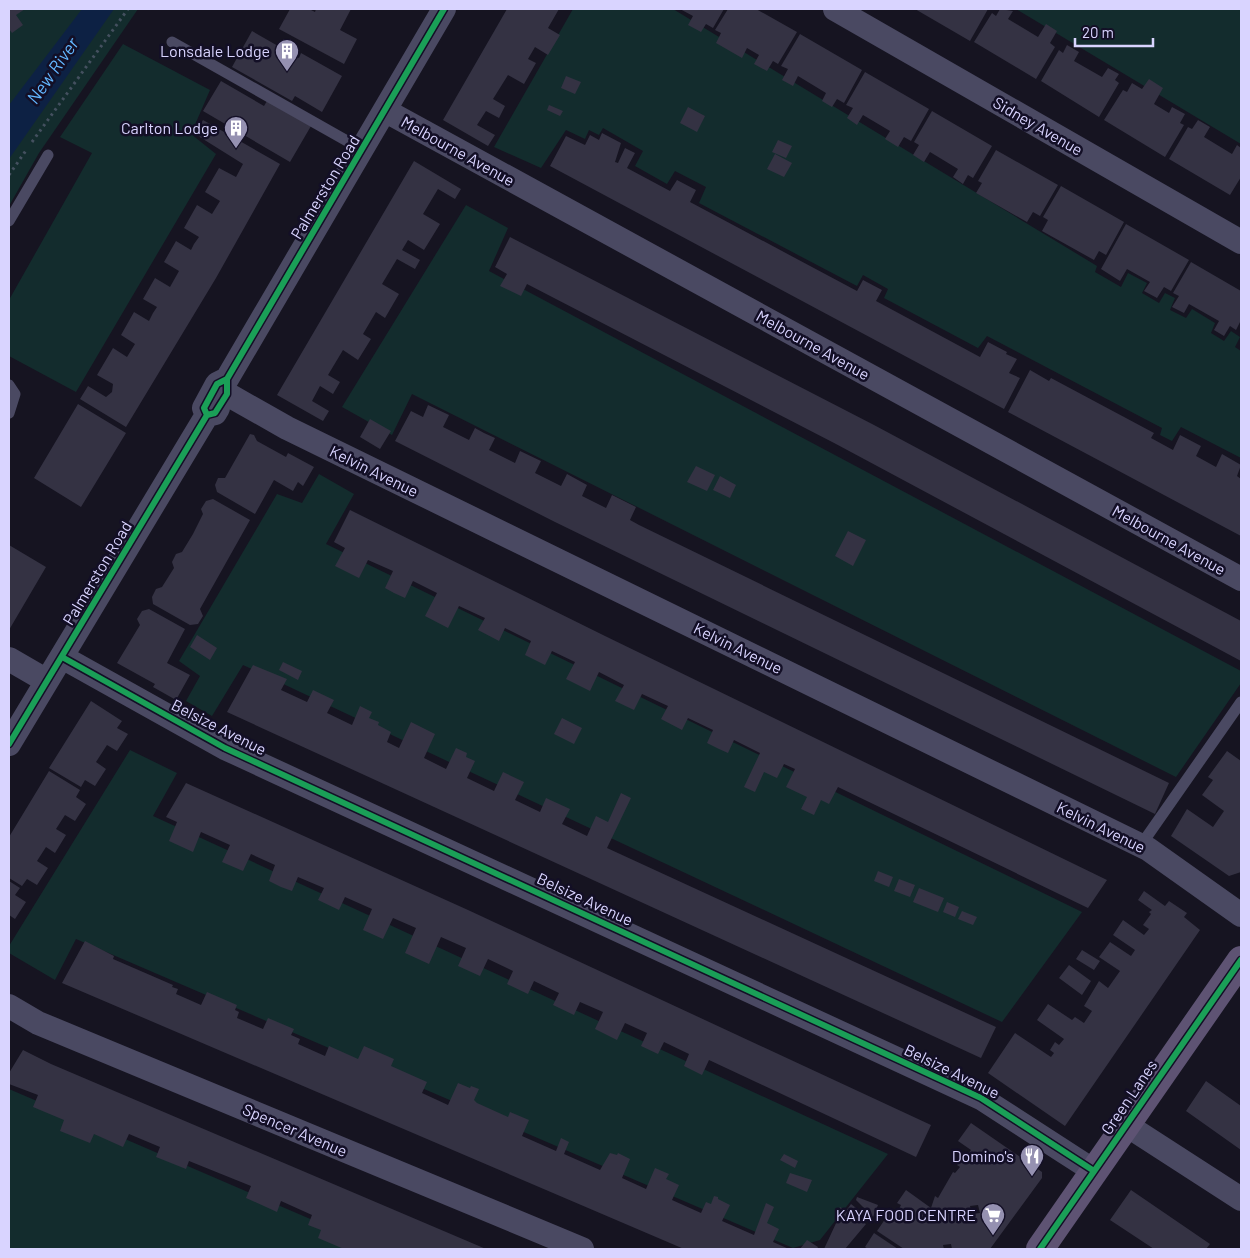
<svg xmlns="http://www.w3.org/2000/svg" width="1250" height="1258" font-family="Barlow,sans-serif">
<rect width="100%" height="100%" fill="#161421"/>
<!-- green -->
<path fill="#132c2d" d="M9,9H138L39,153L9,206Z
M573,9H673L1097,266L1095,272L1121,287L1128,273L1147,283L1142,293L1159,303L1165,293L1175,298L1170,310L1186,318L1192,309L1215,323L1211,333L1224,341L1231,331L1240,337L1235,347L1241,351V458L1181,427L1172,441L1160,435L1162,428L987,336L978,348L884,298L888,289L863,275L857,286L699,203L706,187L675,171L667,184L635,166L643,151L603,128L599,135L589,130L585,139L566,130L541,168L494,147Z
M1016,9H1241V144Z
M123,44L210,90L191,134L216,154L76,392L9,356V300L92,153L60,137Z
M466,205L508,228L489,271L1241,671V683L1176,777L412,394L392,435L342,407Z
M319,474L354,494L326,544L1082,912L1002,1022L243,665L212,716L186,701L200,676L179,661L277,494L302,503Z
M130,750L177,773L153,816L888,1154L820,1240L793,1248L76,939L55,980L9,953V946Z
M9,1089L380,1249H9Z"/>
<!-- water -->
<path fill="#0d2144" d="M82,9H114L9,159V105Z"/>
<!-- building -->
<path fill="#343243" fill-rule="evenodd" d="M9,9H25L16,15L23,25L12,33L9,29Z
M290,9H309L315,12L316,9H351L340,30L357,39L344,64L279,29Z
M507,9H559L548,28L560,35L548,55L535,47L528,59L536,63L524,84L508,75L493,99L505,106L499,118L486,111L477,125L495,135L488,146L443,120Z
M680,9H724L713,28L706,24L701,32L688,25L693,16Z
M728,9H756L797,32L778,64L773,61L767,71L754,64L759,55L747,48L742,58L716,43L721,33L715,30Z
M915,9H988L970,41Z
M1000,9L1013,11L1008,19L1038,37L1046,24L1057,31L1050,43L1055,47L1036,79L974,42L992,13L996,16Z
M252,31L299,58L301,53L342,76L322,112L295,96L292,101L232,67Z
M800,34L862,70L844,103L837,99L832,107L822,101L826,93L798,76L793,86L782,80L788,69L781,66Z
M1067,45L1079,52L1074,61L1102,77L1108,68L1119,74L1115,80L1119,83L1099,117L1041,81L1059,50L1063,53Z
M865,72L929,109L911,141L904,137L898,147L885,139L890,131L863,115L857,125L847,118L853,108L846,105Z
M566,76L581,82L575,94L561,88Z
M1149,79L1163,88L1154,104L1169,113L1172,107L1185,114L1180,123L1184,125L1165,157L1104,120L1123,90L1127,92L1132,83L1142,89Z
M221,81L264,106L267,101L311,126L290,162L203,111Z
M549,105L563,111L560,116L547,110Z
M688,107L705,116L697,132L680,123Z
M932,111L992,146L973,178L968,175L963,184L953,177L958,169L930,152L924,162L913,155L919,145L914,142Z
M203,120L280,164L216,278L126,427L80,399L88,386L106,397L112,392L113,384L97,375L113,348L127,357L135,344L121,335L134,312L149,321L153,313L157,307L143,299L155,278L170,287L179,271L164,262L176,241L191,250L194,244L199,237L184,228L197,205L212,214L220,201L205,192L219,168L236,177L243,164L195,134Z
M1198,120L1210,127L1204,137L1232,154L1237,145L1241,148V177L1230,195L1169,159L1188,127L1192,129Z
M602,133L621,143L615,162L618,163L625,148L635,153L627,168L670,191L677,180L696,190L690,202L857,291L863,280L882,290L876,301L980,357L988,342L1007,352L1006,354L1017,359L1009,373L1020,378L1004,409L550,166L566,136L585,145L590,135L599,140Z
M778,140L792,146L786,158L772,152Z
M996,150L1058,185L1040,216L1033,212L1027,222L976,193L982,183L978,181Z
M775,154L792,163L784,177L767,169Z
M414,161L461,189L455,199L438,189L423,214L440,224L424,250L408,240L402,250L420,260L415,269L397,259L382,284L399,294L385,318L376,312L363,334L371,339L358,360L343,350L328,375L340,382L333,394L320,386L312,401L329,411L323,421L277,395Z
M1061,186L1124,222L1106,255L1099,251L1094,260L1042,231L1048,220L1043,217Z
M1126,224L1189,260L1171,291L1164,287L1157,298L1144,291L1150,282L1127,269L1120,281L1101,269Z
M510,237L874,425L1241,621V661L836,444L527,284L521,296L500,286L507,274L495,267Z
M1191,262L1241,291V320L1236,330L1230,326L1224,336L1214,330L1219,321L1189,304L1184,313L1172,307L1179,296L1173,293Z
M1030,370L1049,381L1051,378L1154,433L1151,438L1173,450L1180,435L1201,446L1196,456L1216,467L1222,454L1241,465L1237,476L1241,479V536L1008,412Z
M78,404L126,433L81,507L34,478Z
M428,405L449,415L443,427L469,440L475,428L484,433L495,438L489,450L515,463L520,451L541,461L535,473L561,486L567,474L587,485L582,496L606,508L612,495L636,507L630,520L639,525L1169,783L1155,814L555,522L395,441L411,411L423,417Z
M370,419L391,431L380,449L360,437Z
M250,434L254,435L257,441L286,457L288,453L314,467L303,486L298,482L293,491L274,480L255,514L217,492L215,485L218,478H225Z
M696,466L715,475L707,491L687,482Z
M720,476L736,485L730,498L713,490Z
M213,499L250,520L200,609L203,616L198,624L190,625L153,604L152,597L156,589L162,587L174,568L172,562L176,554L182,552L193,534L203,514L201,509L206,501Z
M350,510L605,636L1107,880L1088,908L838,787L829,804L821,800L814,815L801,809L807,797L786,787L795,769L784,764L777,778L764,772L755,792L744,787L760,753L734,740L728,753L719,749L707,743L713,730L688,718L682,730L661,719L668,706L642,694L634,710L615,701L624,685L599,672L590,691L566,679L575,662L552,651L545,665L525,655L531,641L505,628L499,641L478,630L485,618L459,606L448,628L425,616L437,593L413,581L405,598L394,593L385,588L393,571L368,560L359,578L335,566L345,548L334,542Z
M848,531L866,540L853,566L835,556Z
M9,545L46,567L9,630Z
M149,609L185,629L167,663L190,675L176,700L153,687L155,684L117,663L140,625L137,619L142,611Z
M197,635L217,648L210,660L190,647Z
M283,662L302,671L298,680L279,670Z
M253,665L287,679L281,690L307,702L313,690L334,700L327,713L352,725L360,706L372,712L369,718L379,722L378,725L391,732L387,742L399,748L411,722L435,734L424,758L446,769L456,748L467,753L466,757L475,761L467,778L494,791L503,772L524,782L515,800L540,812L546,798L570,809L562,824L587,836L596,816L608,822L621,793L631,798L607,848L996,1027L981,1058L227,712Z
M91,701L122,721L117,728L128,734L117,751L107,745L96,762L106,769L95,786L85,780L81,787L49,768Z
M562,718L582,728L574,744L554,734Z
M1227,751L1241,761V872L1229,876L1171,836L1187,809L1213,827L1224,811L1202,795L1213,780L1208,777Z
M49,771L80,790L76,797L86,804L75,821L65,815L56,829L66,835L55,853L46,847L37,861L48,868L37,885L27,879L22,886L9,878V837Z
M186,783L468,910L931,1125L916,1157L709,1060L702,1075L684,1066L689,1054L664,1042L658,1054L641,1046L647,1033L625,1023L617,1040L595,1029L603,1012L580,1002L574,1015L553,1005L559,993L534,981L528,994L507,984L513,971L488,959L480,976L458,966L466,948L441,937L429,964L405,953L416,928L393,918L383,939L363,930L372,909L345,897L339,910L318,900L324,888L298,877L292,891L281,887L269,881L275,865L251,854L243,871L222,862L230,845L201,832L193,852L169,841L177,822L166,817Z
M878,871L893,877L889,887L874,881Z
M899,879L915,885L910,897L894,891Z
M9,881L20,888L15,895L26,902L15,919L9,915Z
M919,888L944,898L938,912L913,902Z
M1144,891L1165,906L1169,901L1187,913L1184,917L1200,930L1065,1126L988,1073L1015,1033L1051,1057L1054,1053L1050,1050L1055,1042L1059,1045L1064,1039L1037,1020L1048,1004L1072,1020L1075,1017L1084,1023L1092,1011L1084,1006L1099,981L1108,988L1120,971L1099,957L1110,942L1131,956L1135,950L1113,935L1123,920L1144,935L1149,929L1143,925L1151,914L1149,912L1152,910L1138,900Z
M947,902L959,907L955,917L943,912Z
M962,911L977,917L973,925L958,919Z
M85,941L114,956L113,959L173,985L172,987L178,989L176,994L201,1005L207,992L237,1005L235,1010L239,1012L237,1018L263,1029L268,1018L294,1029L291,1035L300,1039L298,1044L325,1056L329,1046L358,1059L364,1046L394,1059L391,1066L427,1082L422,1093L448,1105L458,1083L470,1088L471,1086L479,1089L474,1100L477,1103L508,1117L510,1112L529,1120L522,1136L556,1151L561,1138L569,1142L564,1154L600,1170L610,1153L617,1155L618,1153L630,1159L622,1178L646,1189L655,1168L669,1174L666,1179L679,1185L672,1200L701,1213L706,1202L711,1204L714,1196L718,1197V1199L730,1205L722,1221L754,1235L766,1203L774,1207L767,1223L779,1229L773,1242L789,1249H684L62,983Z
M1082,950L1100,961L1094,970L1076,959Z
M1069,965L1091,981L1082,995L1059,978Z
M23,1050L51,1064L486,1249H344L318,1238L321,1230L308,1225L312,1215L281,1201L277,1212L246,1198L251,1186L189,1161L186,1169L156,1157L160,1147L129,1134L123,1147L94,1134L90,1143L60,1131L64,1120L33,1107L38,1095L9,1084V1073Z
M1206,1081L1241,1106V1150L1186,1111Z
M971,1123L1042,1172V1178L990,1249H952L951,1244L943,1245L944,1249H904L877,1231L892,1209L897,1213L901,1205L897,1203L906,1190L931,1208L935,1196L938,1198L953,1172L955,1173L960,1167L957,1165L961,1159L963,1161L971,1150L958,1141ZM978,1205L980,1213L972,1214L970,1206Z
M784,1154L798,1161L795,1168L780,1160Z
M790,1173L812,1180L807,1192L786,1183Z
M1131,1190L1210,1244L1206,1249H1154L1110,1220Z
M857,1197L878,1205L873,1217L856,1200Z
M851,1204L865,1215L861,1221L866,1224L845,1249H824L838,1219L835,1217L840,1207L846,1211Z
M874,1233L898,1249H868L865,1247Z
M807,1240L818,1247L817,1249H800Z"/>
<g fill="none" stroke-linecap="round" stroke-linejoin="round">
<!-- path -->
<path stroke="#44505f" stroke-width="3" stroke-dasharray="2.5 4" stroke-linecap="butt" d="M32,142L128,9
M9,175L27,149"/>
<!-- lane -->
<path stroke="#4a4962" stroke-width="11" d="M172,42L363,150
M9,221L48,155
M9,385L15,394L9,413
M1141,845L1241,702"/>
<!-- street -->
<path stroke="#4a4962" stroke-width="24" d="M835,9L1241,242
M386,111L1241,579
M227,394L287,428L1148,849L1241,915
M207,415L204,408L217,384L227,379L444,9
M62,657L225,748L981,1098L1094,1171
M9,659L47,681
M9,744L207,415L215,413L218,408
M9,1006L38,1023L582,1249
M1128,1126L1241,1199"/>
<!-- primary -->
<path stroke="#5e5373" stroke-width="28" d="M1040,1249L1241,960"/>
<!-- cycleway casing -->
<g stroke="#130f26" stroke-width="9">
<path id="cycleway" d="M207,415L204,408L217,384L227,379L444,9
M62,657L225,748L981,1098L1094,1171
M9,744L207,415L215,413L227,394V379
M1040,1249L1241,960"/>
</g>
<!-- cycleway -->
<use href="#cycleway" stroke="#1a9f57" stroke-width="6"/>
</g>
<!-- icons -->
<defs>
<g id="building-pin" transform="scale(1.25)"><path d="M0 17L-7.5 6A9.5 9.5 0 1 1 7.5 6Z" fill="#9591b1" stroke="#130f26"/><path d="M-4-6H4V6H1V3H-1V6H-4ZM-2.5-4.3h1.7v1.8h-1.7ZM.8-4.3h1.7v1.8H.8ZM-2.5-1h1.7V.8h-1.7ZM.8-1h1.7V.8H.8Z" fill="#fff"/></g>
<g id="restaurant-pin" transform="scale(1.25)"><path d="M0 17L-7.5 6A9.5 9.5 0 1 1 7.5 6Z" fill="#9591b1" stroke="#130f26"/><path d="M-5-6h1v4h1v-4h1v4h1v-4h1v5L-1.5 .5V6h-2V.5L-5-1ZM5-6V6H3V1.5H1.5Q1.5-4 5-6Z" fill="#fff"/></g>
<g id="supermarket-pin" transform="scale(1.25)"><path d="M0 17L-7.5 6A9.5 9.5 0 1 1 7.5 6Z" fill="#9591b1" stroke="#130f26"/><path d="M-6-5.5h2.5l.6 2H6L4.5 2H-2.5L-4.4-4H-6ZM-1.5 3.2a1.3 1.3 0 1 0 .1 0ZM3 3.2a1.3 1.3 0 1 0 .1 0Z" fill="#fff"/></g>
</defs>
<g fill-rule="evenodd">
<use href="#building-pin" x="287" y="51"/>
<use href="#building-pin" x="236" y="128"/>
<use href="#restaurant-pin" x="1032" y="1156"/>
<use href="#supermarket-pin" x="993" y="1215"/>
</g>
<g text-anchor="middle" stroke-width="5" stroke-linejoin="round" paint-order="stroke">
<!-- poi labels -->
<g font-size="16" fill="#d9d4ff" stroke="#130f26" text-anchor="end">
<text x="270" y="57">Lonsdale Lodge</text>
<text x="218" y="134">Carlton Lodge</text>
<text x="1014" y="1162">Domino's</text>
<text x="976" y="1221">KAYA FOOD CENTRE</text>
</g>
<!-- street labels -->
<g font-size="16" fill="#d9d4ff" stroke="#130f26">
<text transform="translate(1038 126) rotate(30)" y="6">Sidney Avenue</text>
<text transform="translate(458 151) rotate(29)" y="6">Melbourne Avenue</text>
<text transform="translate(325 187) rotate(-59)" y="6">Palmerston Road</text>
<text transform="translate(813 345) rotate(29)" y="6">Melbourne Avenue</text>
<text transform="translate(374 471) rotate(26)" y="6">Kelvin Avenue</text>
<text transform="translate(1169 540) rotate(29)" y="6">Melbourne Avenue</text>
<text transform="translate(97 573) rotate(-59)" y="6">Palmerston Road</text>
<text transform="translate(738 648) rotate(26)" y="6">Kelvin Avenue</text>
<text transform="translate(219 727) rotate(27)" y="6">Belsize Avenue</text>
<text transform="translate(1101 827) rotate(26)" y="6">Kelvin Avenue</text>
<text transform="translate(585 899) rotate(25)" y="6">Belsize Avenue</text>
<text transform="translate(952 1071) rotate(26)" y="6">Belsize Avenue</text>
<text transform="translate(1129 1097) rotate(-56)" y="6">Green Lanes</text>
<text transform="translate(295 1130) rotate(23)" y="6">Spencer Avenue</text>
</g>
<!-- water labels -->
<g font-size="18" font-style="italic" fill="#62b6ff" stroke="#130f26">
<text transform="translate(53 71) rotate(-55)" y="6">New River</text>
</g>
</g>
<!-- border -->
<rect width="1250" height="1258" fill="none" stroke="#d9d4ff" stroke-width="20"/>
<!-- scale -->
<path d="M1075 38v8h78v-8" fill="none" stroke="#d9d4ff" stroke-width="2.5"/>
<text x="1082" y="38" font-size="15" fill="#d9d4ff" stroke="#130f26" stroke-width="4" paint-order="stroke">20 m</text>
</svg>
